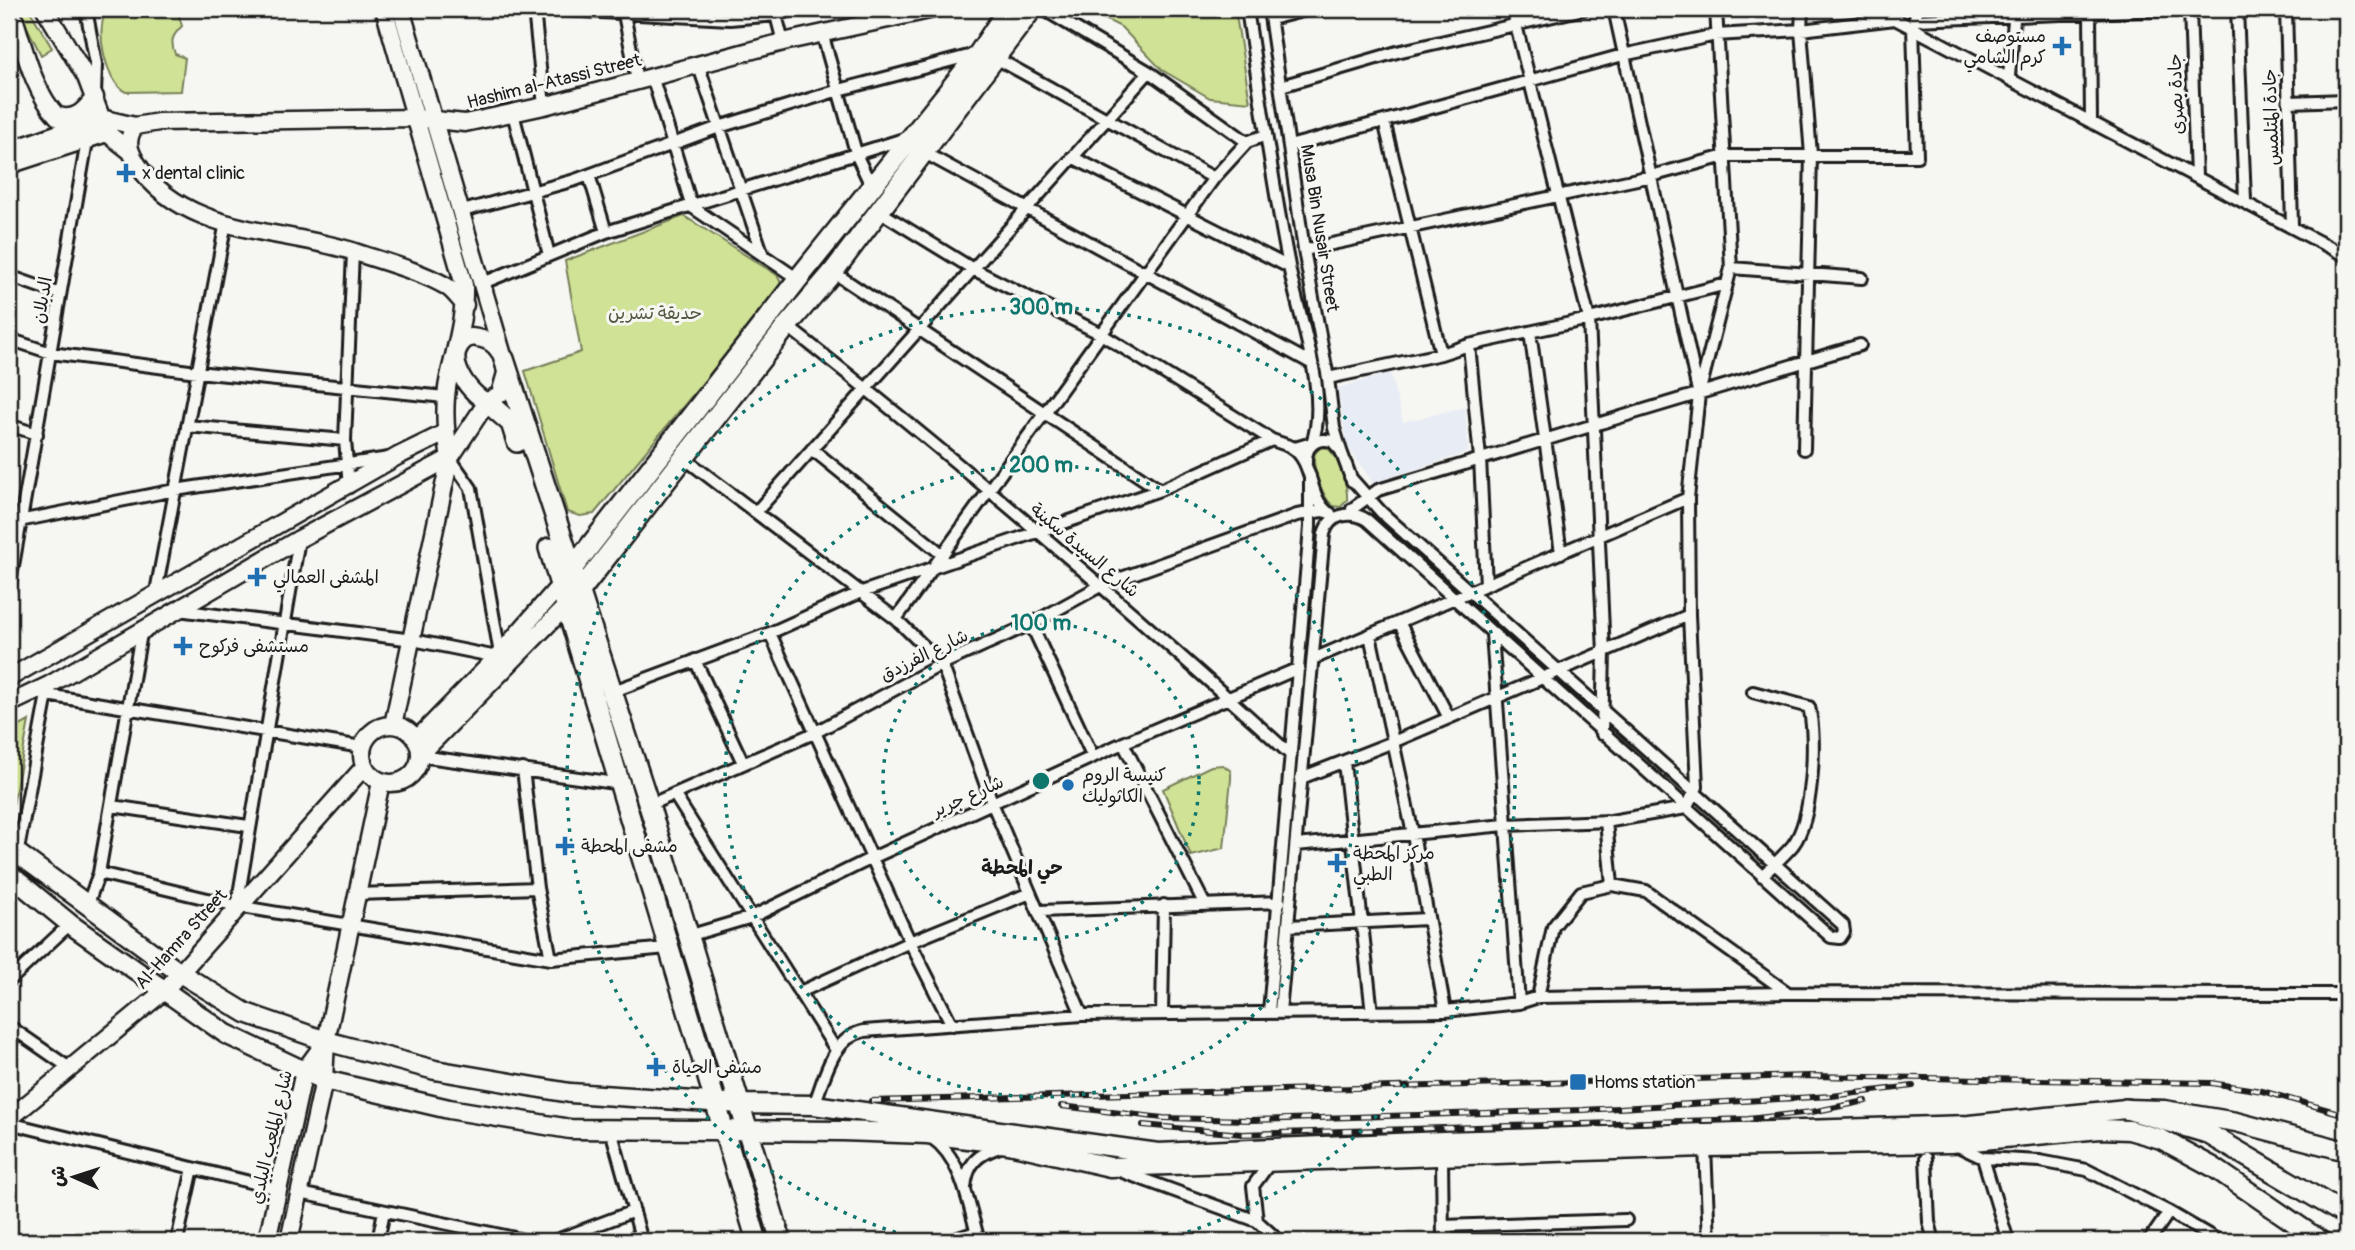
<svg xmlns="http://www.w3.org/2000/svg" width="2355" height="1250" font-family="Pangolin,'Playpen Sans Arabic',sans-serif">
<rect width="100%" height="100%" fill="#f6f6f2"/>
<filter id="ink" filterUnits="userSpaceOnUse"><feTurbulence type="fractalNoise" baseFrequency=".0143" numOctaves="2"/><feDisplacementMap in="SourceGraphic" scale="14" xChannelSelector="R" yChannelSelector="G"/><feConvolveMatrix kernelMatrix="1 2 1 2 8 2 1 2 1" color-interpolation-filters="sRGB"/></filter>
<g filter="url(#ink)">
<!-- built -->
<path fill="#e7ecf5" d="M1390,373L1403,422L1465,407L1468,452L1373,483L1347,445L1338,388Z"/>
<!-- green -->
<path fill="#cfe296" stroke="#767f59" stroke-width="2" d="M18,9H29L52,48L41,55Z
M110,9H177L182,26C172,36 170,41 175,54L185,58L181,91L126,92C105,84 92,19 110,9Z
M1085,9H1235L1250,102L1210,98L1162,70L1121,27Z
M684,216L777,275L781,283L777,293L594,514L580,516L567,512L525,371L581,352L565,261Z
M1321,447L1328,448C1339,459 1348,485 1347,500L1341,507L1333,506C1322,497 1311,466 1315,453Z
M29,721L9,826V732Z
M1223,765L1231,771V779L1224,848L1191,856L1163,789L1211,766Z"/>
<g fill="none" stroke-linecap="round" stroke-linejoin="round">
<!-- minor casing -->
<g stroke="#1c1c1c" stroke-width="16">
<path id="minor" d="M86,9L96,64L95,95
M534,9L544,106
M546,9L730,19L776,15L794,9
M623,9L637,80
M1043,9L1149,72L1247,142
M1269,9L1304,250L1328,378L1334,428L1341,451
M1512,9L1589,319L1604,653L1602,734
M1614,9L1698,391
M1802,9L1801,30L1811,155L1804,449
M1876,9L2346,256
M2190,9L2196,177
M2237,9L2245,200
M2286,9L2292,225
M2090,13L2091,122
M776,15L783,42
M1271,19L1310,9
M1916,20L2187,9
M822,33L857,156L872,188
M996,58L1214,178
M698,64L763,255
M652,76L692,207L798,279
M2009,76L2015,9
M1281,86L1397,52L1584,9
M2289,102L2346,100
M513,113L549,255
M1384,121L1623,55L1716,35L1801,30L1895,19
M1289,146L1384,121L1441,354L1469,345L1480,458L1486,585
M923,152L1311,363
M1072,157L1289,267
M589,175L606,232
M877,210L973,269L1101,334L1272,440L1295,448L1312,443C1330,394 1298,317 1289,266C1272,181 1260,95 1247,9
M459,212L575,180L719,127L839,90L976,54
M1304,250L1651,176L1725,156H1917L1913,27L1917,9
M1731,268L1862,278
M833,272L1160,490
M9,276L60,294
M483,283L606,232L907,138
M787,326C961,462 1127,606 1290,754
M1530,332L1561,553
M9,339L51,353L197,372L445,397
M1469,345L1589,319L1727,284
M1328,378L1441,354
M9,425L37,434
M187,426L345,440
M1291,447C1315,462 1307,497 1329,513
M812,449L943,555
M450,458L471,488L500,654
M684,458L896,619L942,664L993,805L1082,1015
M1306,463C1305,447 1315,437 1332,441L1341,451L1352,481
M349,487L345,440L353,252
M1352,509L1378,490L1860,345
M756,512L1149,72
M9,523L175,490L389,458
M9,589L87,141
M155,597L226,222
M178,610L413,640L497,657
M1689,615L1688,498L1699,394L1731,268L1716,9
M896,619L1214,178L1247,142L1266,135
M1399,622L1449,718
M1031,624L1093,757
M770,633L910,942L952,1025
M1492,634L1519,1003
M1370,635L1413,834L1445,1011
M1313,659L1688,498
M695,660L743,763
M611,692L770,633L859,593L1160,490L1272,440
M1753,692L1809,707C1817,737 1813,819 1793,845C1784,856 1772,866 1762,876
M47,695L362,747
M1123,743L1204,903
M420,756L622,784
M1344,762L1372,1013
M523,769L537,888L551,959
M674,794L836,1050
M649,805L814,733L942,664L1031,624L1102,585L1297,515L1322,511L1330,513
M112,806L248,826
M1606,821L1612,885
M1296,845L1505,825L1611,821L1686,808L1697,787L1689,615L1393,742L1301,778
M17,855L48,689
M99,873L237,906L551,959L667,948
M357,894L537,888
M87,906L99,873L142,628
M237,906L299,539
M1040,911L1280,902
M1289,926L1427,919
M688,936L752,917L872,858L1123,743L1299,668
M9,981L70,924
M800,992L910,942L1030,893
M1538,997L1553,927L1581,892L1612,885L1646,891L1788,993
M1269,1012L1310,527V476
M1280,1012L1324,534C1329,514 1351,510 1367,520L1831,937L1840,938L1844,932L1843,925L1381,512L1350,477
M1162,1014L1164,905
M9,1026L71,1069
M814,1105C825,1077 832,1038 864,1031L1082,1015L1445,1011L1519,1003L1538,997L1788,993L2346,994
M9,1123L278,1189
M611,1130L642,1241
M932,1138C963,1159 969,1208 979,1241
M1956,1145L1983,1158L2040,1161L2087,1170L2169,1212L2219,1241
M1705,1147L1709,1241
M1442,1158L1443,1241
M1926,1158L1929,1222L1934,1241
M1983,1158L2008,1241
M1120,1171L1257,1221L1279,1241
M965,1188C967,1164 977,1154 1000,1147
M300,1193L529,1241
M1257,1221L1253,1186L1269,1164
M1443,1226L1626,1220
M177,1241L193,1168
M378,1241L384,1211
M554,1241L634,1211
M949,1241L976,1232
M2149,1241L2169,1212"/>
</g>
<!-- secondary casing -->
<g stroke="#1c1c1c" stroke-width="21">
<path id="secondary" d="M11,9C23,42 32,90 57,116C67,125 78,130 87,141
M45,9L86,77L107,133
M384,9L464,285C465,317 456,346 449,377C443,404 445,431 450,458L393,725
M401,9L504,359L506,373L500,394L487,402C466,392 439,351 471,337C489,339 495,343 504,359
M59,116C76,121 85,110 95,97
M135,126C125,141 129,151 138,165C183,235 284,229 355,252C385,262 419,271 446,286C453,290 459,299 465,305
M9,151L101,118L135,126L159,122L415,118L465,123L544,106L783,42L934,9
M9,165L107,133L130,151
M9,678L398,456L445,433
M9,704L49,685L299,539L450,458L487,402
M362 754a29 29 0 1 1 58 0a29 29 0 1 1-58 0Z
M416,740L500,654L561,584
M420,755L567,605
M9,1119L164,991L364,767
M267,1241L304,1071L326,1041
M289,1241L324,1080L326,1041L381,782"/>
</g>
<!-- primary casing -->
<g stroke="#1c1c1c" stroke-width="23">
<path id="primary" d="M9,847L180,973L246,1013L326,1041L435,1070L570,1093L741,1104L814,1105L1158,1153L1443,1141L1969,1125L2126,1109L2164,1110L2236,1122L2346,1151
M9,874L70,924L226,1034L304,1071L324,1080L449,1109L570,1129L842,1131L927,1134L1009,1144L1110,1167L1705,1147L1951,1143L2100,1129L2129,1130L2161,1139L2213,1167L2321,1241"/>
</g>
<!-- trunk casing -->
<g stroke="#1c1c1c" stroke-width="24">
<path id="trunk" d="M504,359L649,805L781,1241
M487,402L511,423L517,442
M549,548L757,1241
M565,578L798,279L979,53L1008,9
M573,600L787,326L833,272L1032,9
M2126,1109L2207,1133L2346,1215"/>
</g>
<!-- minor -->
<use href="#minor" stroke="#f6f6f2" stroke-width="10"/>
<!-- secondary -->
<use href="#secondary" stroke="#f6f6f2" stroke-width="16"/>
<!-- primary -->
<use href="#primary" stroke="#f6f6f2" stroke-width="18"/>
<!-- trunk -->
<use href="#trunk" stroke="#f6f6f2" stroke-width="19"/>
<!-- rail casing -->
<g stroke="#1c1c1c" stroke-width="6">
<path id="rail" d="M871,1101L1809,1076L2211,1083L2262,1091L2346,1115
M1061,1106L1163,1118L1251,1120L1583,1110L1832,1096L1913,1086
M1143,1125L1242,1134L1748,1119L1812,1112L1866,1101"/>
</g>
<!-- rail -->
<use href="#rail" stroke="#f6f6f2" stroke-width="3.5" stroke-dasharray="10" stroke-linecap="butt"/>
</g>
</g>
<!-- distance rings -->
<g fill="none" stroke="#0f766e" stroke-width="3.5" stroke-dasharray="3.5 7">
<circle cx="1041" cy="781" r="158"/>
<circle cx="1041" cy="781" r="316"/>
<path d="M926 1241A474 474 0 1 1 1156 1241"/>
</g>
<!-- markers -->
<g fill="#1f6fb2" stroke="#f6f6f2" stroke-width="2.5">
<path d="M2058.5 35.5h7v7h7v7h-7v7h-7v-7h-7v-7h7z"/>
<path d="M122.5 162.5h7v7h7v7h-7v7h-7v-7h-7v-7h7z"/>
<path d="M253.5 566.5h7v7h7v7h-7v7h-7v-7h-7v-7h7z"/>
<path d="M179.5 635.5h7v7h7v7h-7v7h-7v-7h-7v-7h7z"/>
<circle cx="1068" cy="785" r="7"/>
<path d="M561.5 835.5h7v7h7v7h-7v7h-7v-7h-7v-7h7z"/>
<path d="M1333.5 852.5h7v7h7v7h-7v7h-7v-7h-7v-7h7z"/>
<path d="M652.5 1056.5h7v7h7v7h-7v7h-7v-7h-7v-7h7z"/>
<rect x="1569" y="1073" width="18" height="18" rx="3.5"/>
</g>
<g text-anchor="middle" stroke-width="6" stroke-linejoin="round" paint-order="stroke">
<!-- poi labels -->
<g font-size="18" fill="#1c1c1c" stroke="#f6f6f2" text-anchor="start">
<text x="2046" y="42" text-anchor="end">مستوصف<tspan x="2046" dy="21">كرم الشامي</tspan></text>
<text x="142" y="179">x dental clinic</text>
<text x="273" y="583">المشفى العمالي</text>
<text x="199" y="652">مستشفى فركوح</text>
<text x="1082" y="781">كنيسة الروم<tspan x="1082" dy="21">الكاثوليك</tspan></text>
<text x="581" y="852">مشفى المحطة</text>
<text x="1353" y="859">مركز المحطة<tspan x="1353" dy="21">الطبي</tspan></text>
<text x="672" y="1073">مشفى الحياة</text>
<text x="1594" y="1088">Homs station</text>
</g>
<!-- street labels -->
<g font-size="18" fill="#1c1c1c" stroke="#f6f6f2">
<text transform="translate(554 81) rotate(-14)" y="6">Hashim al-Atassi Street</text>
<text transform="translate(2176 94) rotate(-92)" y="6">جادة بصرى</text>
<text transform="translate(2271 117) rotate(-92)" y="6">جادة المتلمس</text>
<text transform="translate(1320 228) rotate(81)" y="6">Musa Bin Nusair Street</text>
<text transform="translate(42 300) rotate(-80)" y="6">الدبلان</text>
<text transform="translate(1085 550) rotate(40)" y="6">شارع السيدة سكينة</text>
<text transform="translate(924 655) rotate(-26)" y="6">شارع الفرزدق</text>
<text transform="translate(968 796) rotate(-24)" y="6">شارع جرير</text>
<text transform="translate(181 939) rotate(-48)" y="6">Al-Hamra Street</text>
<text transform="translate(271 1137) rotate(-77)" y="6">شارع الملعب البلدي</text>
</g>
<!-- park labels -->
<g font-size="18" fill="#525741" stroke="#f6f6f2">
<text x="655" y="319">حديقة تشرين</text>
</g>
<!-- neighbourhood labels -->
<g font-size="19" font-weight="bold" fill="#1c1c1c" stroke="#f6f6f2">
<text x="1022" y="874">حي المحطة</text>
</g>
</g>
<circle cx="1041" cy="781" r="10" fill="#0f766e" stroke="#f6f6f2" stroke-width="3.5"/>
<g font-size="21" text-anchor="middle" font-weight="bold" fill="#0f766e" stroke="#f6f6f2" stroke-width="6" stroke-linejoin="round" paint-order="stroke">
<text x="1041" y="314">300 m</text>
<text x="1041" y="472">200 m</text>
<text x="1041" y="630">100 m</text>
</g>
<!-- margin -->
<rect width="2355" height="1250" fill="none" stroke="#f6f6f2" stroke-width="35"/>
<rect x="18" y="18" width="2320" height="1215" fill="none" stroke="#1c1c1c" stroke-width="2.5" filter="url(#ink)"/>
<!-- north arrow -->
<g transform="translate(74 1177) rotate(273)" stroke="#f6f6f2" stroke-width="5" paint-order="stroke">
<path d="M0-5L12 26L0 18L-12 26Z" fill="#1c1c1c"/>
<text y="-10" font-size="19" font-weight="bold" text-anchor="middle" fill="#1c1c1c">ش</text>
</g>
</svg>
